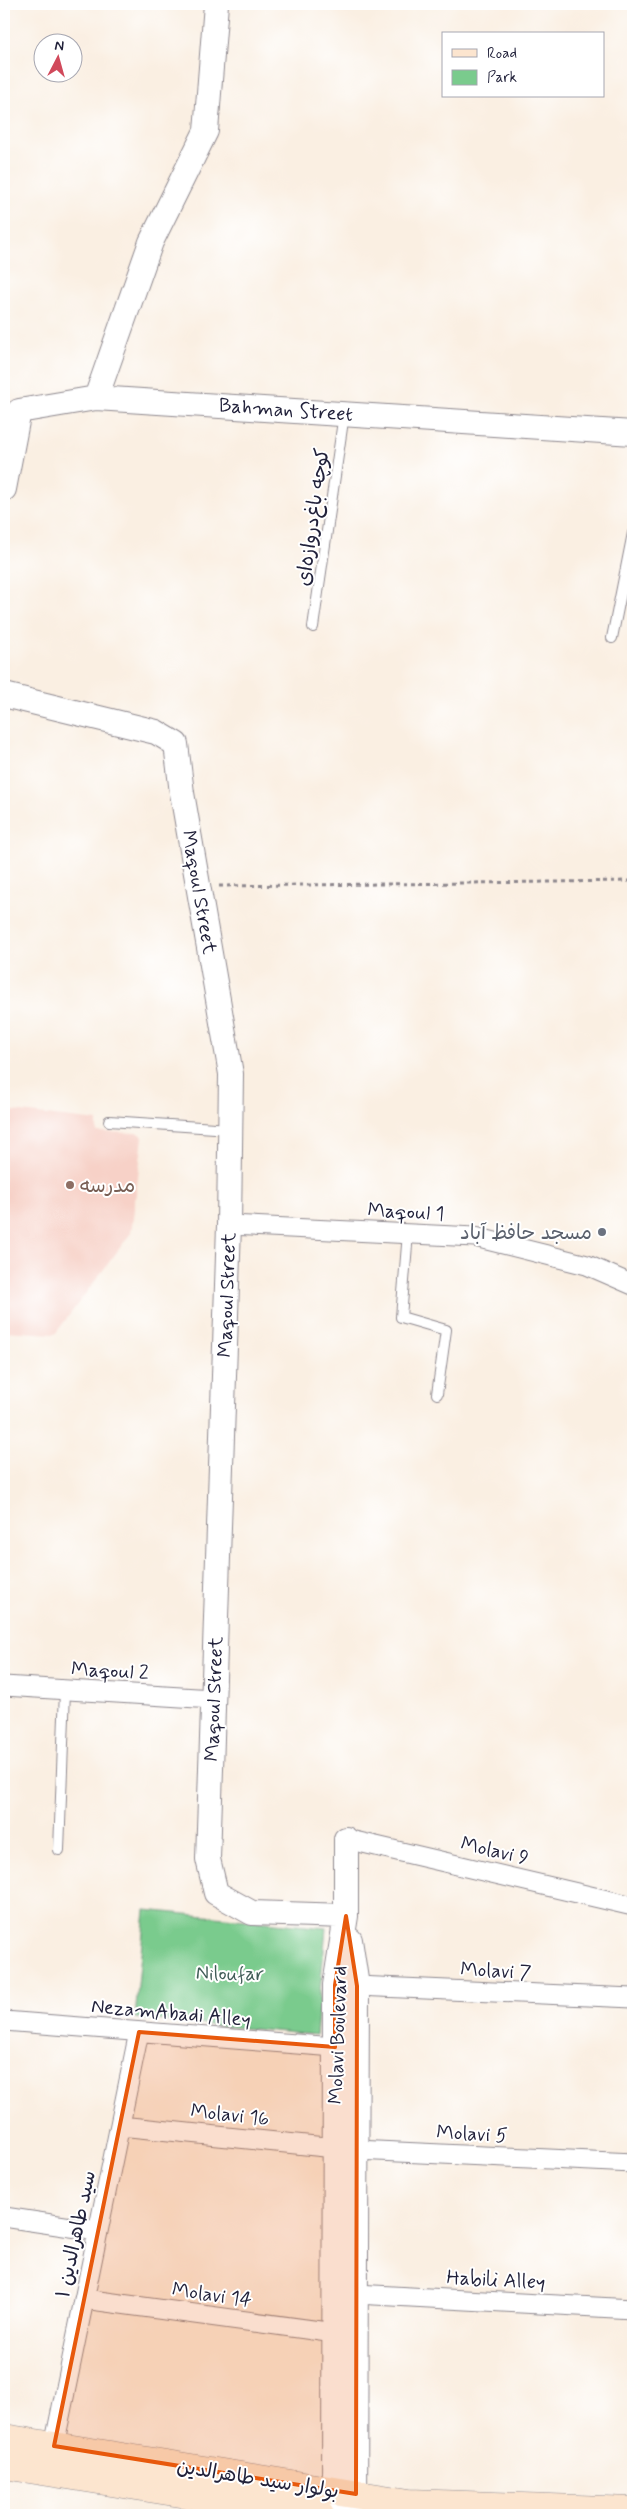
<svg xmlns="http://www.w3.org/2000/svg" width="637" height="2519" font-family="Mynerve,'Playpen Sans Arabic',sans-serif">
<rect width="100%" height="100%" fill="#fff"/>
<filter id="ink" filterUnits="userSpaceOnUse"><feTurbulence type="fractalNoise" baseFrequency=".02" numOctaves="2"/><feDisplacementMap in="SourceGraphic" scale="10" xChannelSelector="R" yChannelSelector="G"/><feConvolveMatrix kernelMatrix="1 2 1 2 8 2 1 2 1" color-interpolation-filters="sRGB"/></filter>
<filter id="wash" filterUnits="userSpaceOnUse"><feTurbulence type="fractalNoise" baseFrequency=".0096" numOctaves="4" result="noise"/><feDisplacementMap in="SourceGraphic" scale="20" xChannelSelector="R" yChannelSelector="G"/><feGaussianBlur stdDeviation="1.12" result="paint"/><feColorMatrix in="noise" values="0 0 0 0 0 0 0 0 0 0 0 0 0 0 0 0 0 1.4 0 .05"/><feComposite in="paint" operator="in"/></filter>
<g filter="url(#wash)">
<rect width="100%" height="100%" fill="#faefe2"/>
<!-- built -->
<path fill="#f7d1c7" d="M4,1110L97,1121V1132L138,1133L143,1137L131,1233L55,1334L4,1331Z"/>
<!-- green -->
<path fill="#7acb8d" stroke="#4e7664" d="M145,1910L326,1928L316,2035L135,2018Z"/>
</g>
<g filter="url(#ink)">
<g fill="none" stroke-linecap="round" stroke-linejoin="round">
<!-- service casing -->
<g stroke="#8e888e" stroke-width="12">
<path id="service" d="M313,627L344,414
M612,638L633,533
M109,1121L230,1129
M408,1233L401,1317L446,1330L437,1394
M59,1850L65,1690"/>
</g>
<!-- minor casing -->
<g stroke="#8e888e" stroke-width="21">
<path id="minor" d="M229,1225L475,1237L587,1265L633,1285
M4,1686L213,1699
M346,1839L633,1906
M357,1986L633,1998
M4,2021L335,2047
M120,2126L335,2148
M356,2150L633,2163
M4,2217L98,2231
M356,2294L633,2309
M84,2299L335,2333
M54,2446L139,2032
M206,2515L208,2497"/>
</g>
<!-- tertiary casing -->
<g stroke="#8e888e" stroke-width="26">
<path id="tertiary" d="M96,398L151,242L206,131L216,4
M4,489L19,411L96,398L633,433
M4,695L156,732L176,744L182,793L231,1074L229,1225L208,1859L216,1893L252,1913L346,1916
M350,1940L357,1986L355,2515
M334,2515L335,1985L346,1916V1839"/>
</g>
<!-- secondary casing -->
<g stroke="#8e888e" stroke-width="29">
<path id="secondary" d="M4,2438L409,2503L633,2511
M4,2465L320,2515"/>
</g>
<!-- path -->
<path stroke="#8e888e" stroke-width="3" stroke-dasharray="4 4" stroke-linecap="butt" d="M219,886L633,881"/>
<!-- service -->
<use href="#service" stroke="#fff" stroke-width="10"/>
<!-- minor -->
<use href="#minor" stroke="#fff" stroke-width="19"/>
<!-- tertiary -->
<use href="#tertiary" stroke="#fff" stroke-width="24"/>
<!-- secondary -->
<use href="#secondary" stroke="#fce5cf" stroke-width="28"/>
</g>
</g>
<!-- marked area -->
<path fill="#e8590c" fill-opacity="0.2" stroke="#e8590c" stroke-width="4" stroke-linejoin="round" d="M346,1916L357,1986L356,2494L54,2446L139,2032L335,2047V1985Z"/>
<!-- markers -->
<circle fill="#8d6e63" stroke="#fff" stroke-width="2" cx="70" cy="1185" r="5"/>
<circle fill="#6b7280" stroke="#fff" stroke-width="2" cx="602" cy="1232" r="5"/>
<g text-anchor="middle" stroke-width="4" stroke-linejoin="round" paint-order="stroke">
<!-- street labels -->
<g font-size="20" fill="#22223b" stroke="#fff">
<text transform="translate(286 409) rotate(4)" y="7">Bahman Street</text>
<text transform="translate(312 517) rotate(-82)" y="7">کوچه باغ‌دروازه‌ای</text>
<text transform="translate(200 892) rotate(80)" y="7">Maqoul Street</text>
<text transform="translate(406 1211) rotate(3)" y="7">Maqoul 1</text>
<text transform="translate(226 1295) rotate(-88)" y="7">Maqoul Street</text>
<text transform="translate(110 1670) rotate(3)" y="7">Maqoul 2</text>
<text transform="translate(213 1699) rotate(-88)" y="7">Maqoul Street</text>
<text transform="translate(495 1850) rotate(13)" y="7">Molavi 9</text>
<text transform="translate(496 1970) rotate(3)" y="7">Molavi 7</text>
<text transform="translate(171 2012) rotate(5)" y="7">NezamAbadi Alley</text>
<text transform="translate(337 2035) rotate(-88)" y="7">Molavi Boulevard</text>
<text transform="translate(230 2114) rotate(6)" y="7">Molavi 16</text>
<text transform="translate(472 2133) rotate(3)" y="7">Molavi 5</text>
<text transform="translate(75 2234) rotate(-78)" y="7">سید طاهرالدین ۱</text>
<text transform="translate(496 2279) rotate(3)" y="7">Habili Alley</text>
<text transform="translate(212 2294) rotate(8)" y="7">Molavi 14</text>
<text transform="translate(258 2478) rotate(9)" y="7">بولوار سید طاهرالدین</text>
</g>
<!-- education labels -->
<g font-size="20" fill="#785e54" stroke="#fff" text-anchor="start">
<text x="80" y="1192">مدرسه</text>
</g>
<!-- worship labels -->
<g font-size="20" fill="#5b616d" stroke="#fff" text-anchor="end">
<text x="592" y="1239">مسجد حافظ آباد</text>
</g>
<!-- park labels -->
<g font-size="20" fill="#415d58" stroke="#fff">
<text x="230" y="1980">Niloufar</text>
</g>
</g>
<!-- margin -->
<rect width="637" height="2519" fill="none" stroke="#fff" stroke-width="20"/>
<!-- legend -->
<rect x="442" y="32" width="162" height="65" fill="#ffffff" stroke="#a7a7b1"/>
<rect x="452" y="49" width="25" height="8" fill="#fce5cf" stroke="#a7a7b1"/>
<text x="487" y="58" font-size="15" fill="#22223b">Road</text>
<rect x="452" y="70" width="25" height="15" fill="#7acb8d" stroke="#a7a7b1"/>
<text x="487" y="82" font-size="15" fill="#22223b">Park</text>
<!-- north arrow -->
<g transform="translate(58 58) rotate(6)"><circle r="24" fill="#ffffff" stroke="#a7a7b1"/>
<path d="M0-4L9 19L0 12L-9 19Z" fill="#d1495b"/>
<text y="-8" font-size="14" font-weight="bold" text-anchor="middle" fill="#22223b">N</text>
</g>
</svg>
